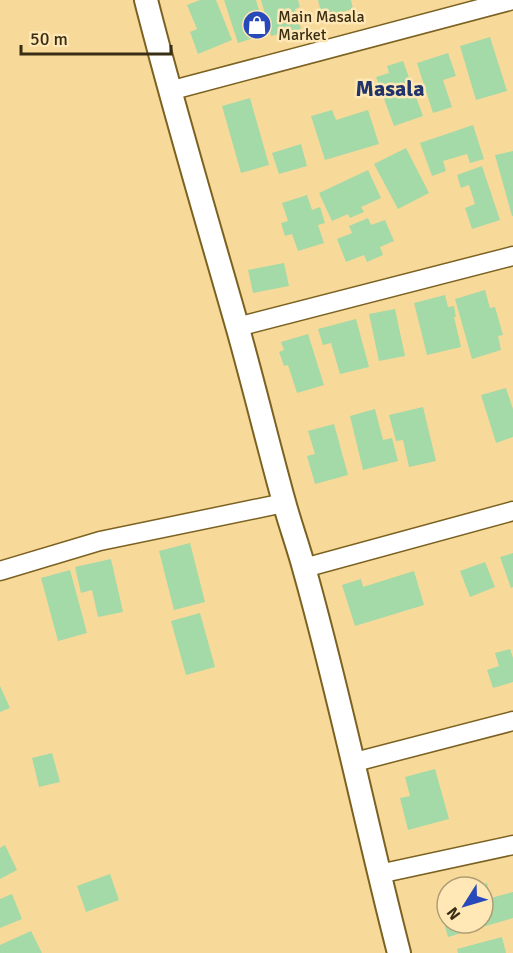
<svg xmlns="http://www.w3.org/2000/svg" width="513" height="953" font-family="Signika,sans-serif">
<rect width="100%" height="100%" fill="#f7da9a"/>
<!-- building -->
<path fill="#a4d9a8" d="M200,0H216L232,40L198,54L190,32L197,29L187,5Z
M224,0H256L266,34L238,43Z
M261,0H298L300,7L295,9L301,29L271,36Z
M318,0H351L353,9L322,17Z
M490,37L507,91L476,100L460,46Z
M448,53L456,76L443,80L452,107L433,113L417,63Z
M403,61L423,116L394,126L376,77L389,73L387,66Z
M250,98L269,165L241,173L222,106Z
M332,110L336,120L368,110L379,144L325,160L311,116Z
M473,125L484,159L470,163L467,154L443,161L446,171L432,176L420,143Z
M301,144L307,166L279,174L272,153Z
M406,148L429,193L398,209L374,164Z
M513,151V216H512L495,155Z
M482,166L500,220L472,229L465,208L475,204L469,185L461,188L457,175Z
M368,170L381,198L361,207L364,212L350,218L348,214L332,221L319,193Z
M307,195L312,210L320,207L325,223L318,225L324,243L298,251L292,234L285,236L281,223L288,221L282,203Z
M368,218L371,225L385,220L394,241L380,247L383,255L367,262L364,255L346,262L337,239L352,233L349,226Z
M284,263L289,286L253,293L248,270Z
M485,290L490,308L495,307L503,335L498,336L501,350L472,359L455,299Z
M445,295L448,307L454,306L456,317H454L461,347L427,355L414,303Z
M395,309L405,356L379,361L369,314Z
M356,319L369,367L340,374L331,343L323,345L318,329Z
M308,334L324,385L297,393L288,365L284,366L279,352L284,350L281,342Z
M506,388L513,409V437L496,443L481,395Z
M423,407L436,461L409,467L403,440L396,441L389,415Z
M375,409L383,440L392,438L398,461L363,470L350,416Z
M334,424L348,475L315,484L307,456L315,454L308,431Z
M190,543L205,602L174,610L159,551Z
M513,553V587L511,588L500,557Z
M111,559L123,612L98,617L92,590L81,593L75,567Z
M485,562L495,587L470,597L460,571Z
M70,570L87,633L58,641L41,578Z
M414,571L424,605L355,626L342,585L361,579L363,587Z
M200,613L215,667L186,675L171,621Z
M510,649L513,658V682L493,688L487,670L499,666L495,653Z
M0,686L10,708L0,712Z
M52,753L60,782L39,787L32,758Z
M435,769L449,819L408,830L400,798L410,796L405,777Z
M5,845L17,870L0,879V848Z
M110,874L119,900L86,912L77,886Z
M487,883L491,898L513,892V918L448,937L440,908L447,906V923H483V887L476,886Z
M12,894L22,919L0,928V899Z
M31,931L42,953H0V945Z
M502,937L506,953H458L457,949Z"/>
<g fill="none" stroke-linecap="round" stroke-linejoin="round">
<!-- minor casing -->
<g stroke="#7c6222" stroke-width="21">
<path id="minor" d="M169,91L513,0
M237,327L513,256
M304,568L513,511
M0,571L100,541L284,503
M355,762L513,721
M379,874L513,845"/>
</g>
<!-- tertiary casing -->
<g stroke="#7c6222" stroke-width="26">
<path id="tertiary" d="M146,0C174,110 207,220 238,329C254,386 268,444 284,502C290,524 298,546 304,568C340,695 366,825 399,953"/>
</g>
<!-- minor -->
<use href="#minor" stroke="#fff" stroke-width="18"/>
<!-- tertiary -->
<use href="#tertiary" stroke="#fff" stroke-width="22"/>
</g>
<!-- icons -->
<defs>
<g id="shop-disc" transform="scale(1.5)"><circle r="9.5" fill="#2849b9" stroke="#ffe8b6"/><path d="M-5-2.5h2.3a2.7 3.5 0 0 1 5.4 0H5L5.5 6h-11ZM-1.5-2.5h3a1.5 2.3 0 0 0-3 0Z" fill="#fff"/></g>
</defs>
<g fill-rule="evenodd">
<use href="#shop-disc" x="257" y="25"/>
</g>
<g text-anchor="middle" stroke-width="5" stroke-linejoin="round" paint-order="stroke">
<!-- poi labels -->
<g font-size="16" fill="#392d13" stroke="#ffe8b6" text-anchor="start">
<text x="278" y="22">Main Masala<tspan x="278" dy="18">Market</tspan></text>
</g>
<!-- district labels -->
<g font-size="22" font-weight="bold" fill="#20346b" stroke="#ffe8b6">
<text x="390" y="96">Masala</text>
</g>
</g>
<!-- north arrow -->
<g transform="translate(465 905) rotate(233)"><circle r="28" fill="#ffe8b6" stroke="#b09d75" stroke-width="1.5"/>
<path d="M0-4.5L10 22L0 15L-10 22Z" fill="#2849b9"/>
<text y="-9" font-size="16" font-weight="bold" text-anchor="middle" fill="#392d13">N</text>
</g>
<!-- scale -->
<path d="M21 45v9h150v-9" fill="none" stroke="#392d13" stroke-width="3"/>
<text x="30" y="45" font-size="18" fill="#392d13" stroke="#ffe8b6" stroke-width="4.5" paint-order="stroke">50 m</text>
</svg>
